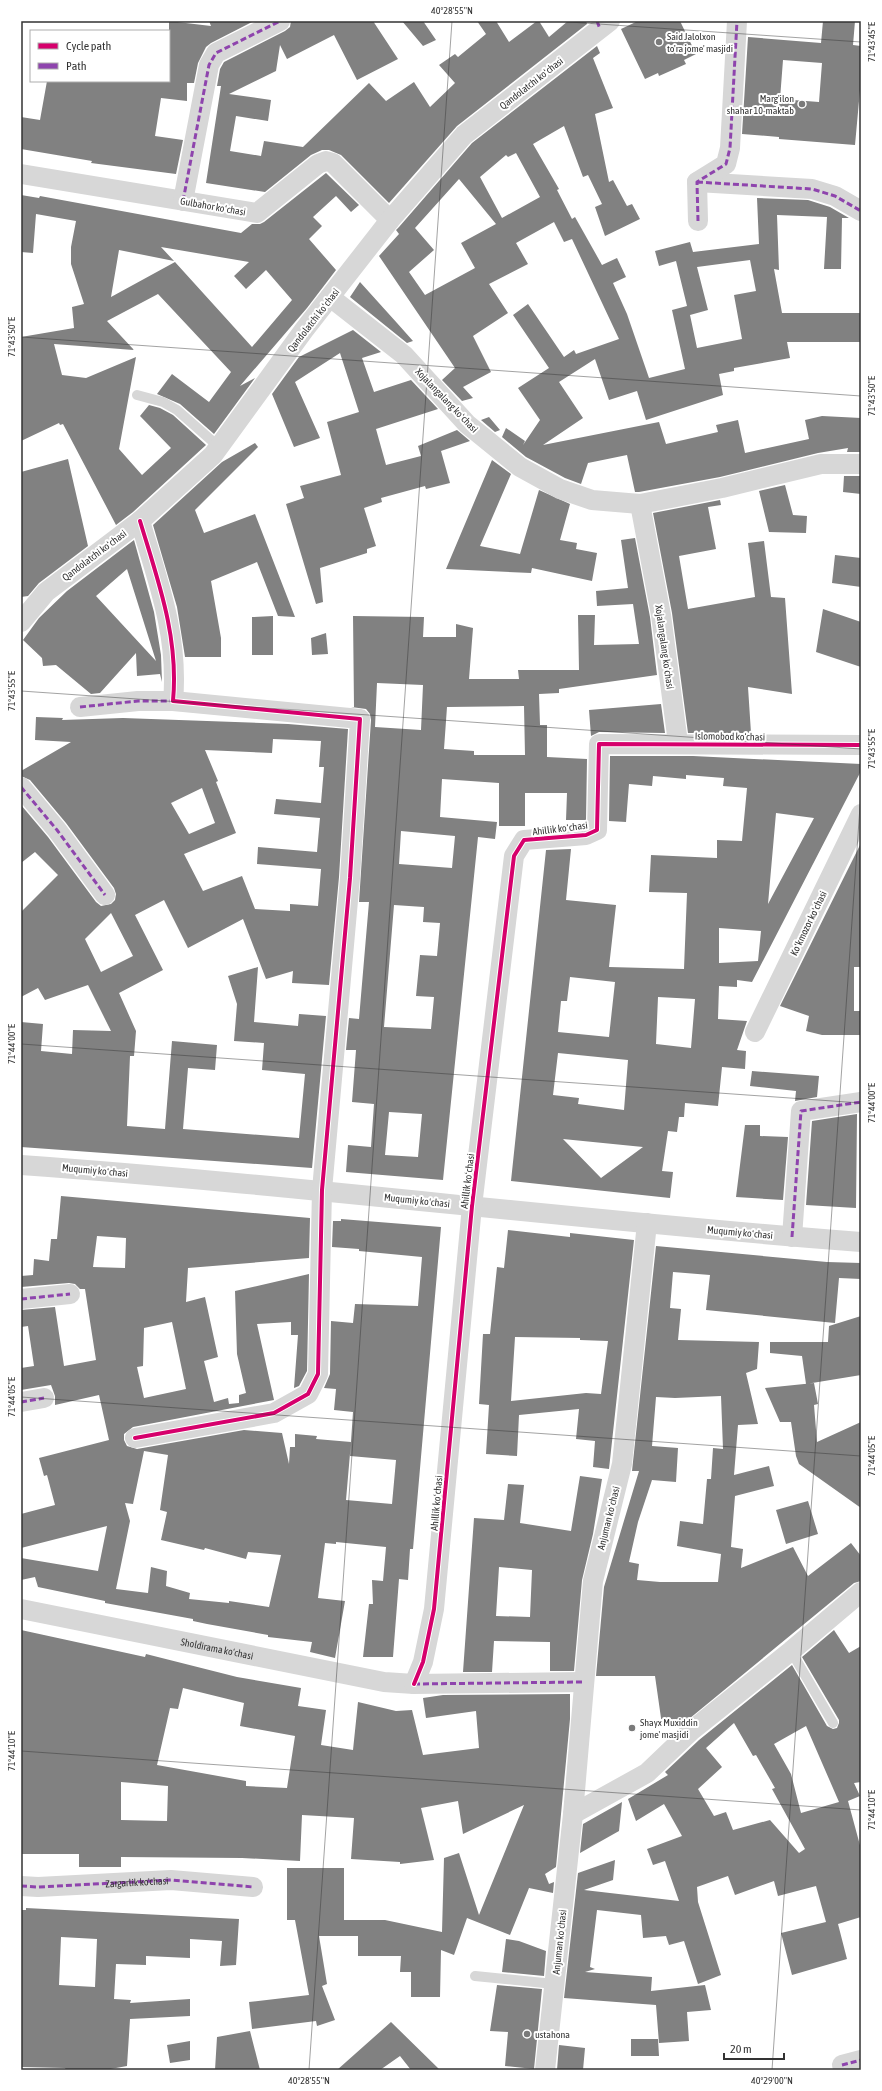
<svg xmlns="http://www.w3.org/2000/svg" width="882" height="2091" font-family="'Asap Condensed',sans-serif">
<rect width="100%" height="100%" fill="#fff"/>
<!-- building -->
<path fill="#818181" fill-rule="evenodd" d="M169,21L211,26L209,21H254L211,43L206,47L198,63L194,83H187V101L161,98L155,136L183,140L176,174L91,163L92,161L21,149V117L40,120L47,81H169Z
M291,21H373L398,59L357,80L334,35L287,59L280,45L276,71L229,94L271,100L268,121L236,116L230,151L261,156L264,141L303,147L369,83L386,101L414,82L430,107L455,83L439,65L455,54L458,57L486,34L477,21H496L509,42L537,21H539L549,37L568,21H586L587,24L457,126L389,203L341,155L329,150H322L311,155L265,192L206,183L221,86H217L220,69L224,62L285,31L290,27Z
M402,21H423L436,40L423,46Z
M638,21H680L696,54L684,60L686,64L659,76L658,73L645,79L621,29Z
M823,21H855L853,45L861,46V79L855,145L779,139V137L742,134L748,37L821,43ZM783,60L822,63L819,102L780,99Z
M597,46L600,53L593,58L613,108L595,114L609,182L613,180L627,206L632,204L640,219L605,236L595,207L602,204L588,175L583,177L564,126L533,144L559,189L557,190L572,219L575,217L602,265L617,258L626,277L613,283L627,314L649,378L685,369L672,310L687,306L676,261L659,266L655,251L690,242L693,252L759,244L757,198L808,200L830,207L849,218H842L841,269H824L827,217L777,215L779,270L774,269L782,313H861V342H787L790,358L734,368V371L719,374L723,395L646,420L637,391L609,400L595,359L559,382L583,418L543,445L659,422L666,444L718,432L716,425L738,420L745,453L809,439L805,420L822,416L861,418V452H847L848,448L818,453L720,477L639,492H635L627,455L588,463L581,484L565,478L526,457L502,437L506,428L525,441L523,445L540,420L518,388L549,368L513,315L528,304L564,357L574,350L576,354L619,339L572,239L564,242L554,222L516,243L528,264L489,284L508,313L473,336L491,372L463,387L473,398L462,401L442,380L455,368L379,256L399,234L396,230L399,227L472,143ZM516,153L540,197L502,218L480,177L506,155L508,157ZM459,179L496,224L461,243L475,268L425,295L409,272L434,250L415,228ZM750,260L756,291L734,295L742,339L697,348L690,315L708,310L697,267Z
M326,173L359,205L351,212L336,196L313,217L322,226L309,239L336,270L307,308L240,386L255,378L214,434L180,404L157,394L172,374L209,402L231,372L158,294L107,321L134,350L54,344L62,375L86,378L136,357L119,449L142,475L171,448L140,416L149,405L160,408L173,415L206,445L133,512L116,525L63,424L60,425L59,423L21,441V337L74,328L72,307L84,304L71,264V247L76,221L36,214L33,253L21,252V195L39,198L40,196L241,233L252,224H260L264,222ZM161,247L249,262L234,276L246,289L266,270L292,300L252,347L175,262L111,297L119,250L174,261Z
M360,282L397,323L413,341L407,343L350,297Z
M353,330L381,352L362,358L374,392L411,380L438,409L376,429L386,465L421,456L418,446L457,430L470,441L441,451L450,483L426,489L425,486L381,498L382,502L364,508L376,546L367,549V553L320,568L323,602L316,604L286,504L304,498L300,486L341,475L327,422L359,412L340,353L295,382L320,438L294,447L272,394L299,357Z
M489,417L500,430L495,432L481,420Z
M255,443L258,447L195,510L204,533L255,514L295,617L278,616L257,562L211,581L221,638V657H185L177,607L153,525L222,462Z
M68,459L88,546L39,583L28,596L21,597V472Z
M492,460L511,474L480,546L520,554L539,490L570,504L560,540L577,543L576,549L597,553L592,581L532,568L531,573L446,569Z
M844,476H861V494L843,492Z
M785,485L793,515L807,516L806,533L769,532L759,491Z
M720,500L721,505L708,507L716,549L679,556L688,609L755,597L748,543L764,541L771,597L785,598L792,694L748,687L751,733H688L672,613L653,513Z
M635,538L650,617L657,675L559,689V693L539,694L540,725H547V757L587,759L586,820H566L567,793H525V826H499V783L442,779L440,817L497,822L495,839L478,837L443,1180L346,1172L348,1145L371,1147L374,1104L352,1102L356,1050H346L349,1018L359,1019L369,902H359L371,720L370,714L366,709L351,707H354L353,616L424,617L423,637H456V624L473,628L469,679H519L518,670H579L578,615H595L594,645L639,644L633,604L597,606L596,591L628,588L621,540ZM377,683L423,685L421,730L375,727ZM524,706L525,755H474V751L444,749L447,707ZM401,831L455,836L452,868L399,864ZM394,905L424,907L423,922L440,923L437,956L420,955L416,996L434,997L431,1029L384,1027ZM389,1112L422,1114L418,1157L385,1155Z
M134,540L154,612L161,655L162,682L160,674L137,676L136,653L100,693L91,694L56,665L43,666L42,658L23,640L39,618L67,591ZM127,569L156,661L96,596Z
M835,555L861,558V587L832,583Z
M823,609L861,622V667L816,652Z
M273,616V655H252V617Z
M326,633L328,654L312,655L311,638Z
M661,704L665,733L599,732L591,736L589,710Z
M36,717L63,718L62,720L123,718L288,724L348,729L339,877L329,985L292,983L293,971L266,979L243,919L188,948L164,900L135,915L163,970L119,993L136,1031L134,1056H130L127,1126L165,1129L172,1041L217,1045L215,1070L188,1068L183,1129L299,1138L305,1074L262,1070L264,1043L234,1041L237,1004L228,976L258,967L254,1022L298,1026L299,1014L326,1016L312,1168L21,1147V1022L43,1024L41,1051L72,1054L73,1030L111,1031L88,985L45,1000L38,988L21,997V912L58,875L35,852L21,863V805L48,837L96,902L101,906L111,904L115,900L116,894L114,888L66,823L30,780L21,776V771L71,742L35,740ZM273,739L321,741L319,767H324L321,803L276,799L274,814L320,818L317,852L258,847L257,864L321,869L318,906L290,904V911L255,909L242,876L203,891L184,854L236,833L216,782L218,781L205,750L272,753ZM202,788L215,823L189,834L171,803ZM111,913L133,956L101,972L85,939Z
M610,756H693L861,764V771L752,982L737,980V987L719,986L718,1019L747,1021L737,1050L746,1051L745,1069L722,1067L718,1106L685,1103L684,1117H679L677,1132L668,1131L662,1171L673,1172L670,1198L511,1181L546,850L571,849L566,900L616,905L609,967L684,969L687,893L649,892L651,855L717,858V840L742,841L747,788L723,786L724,778L686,775V779L653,776L652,786L629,784L626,822L609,821ZM776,813L814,818L768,904ZM719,928L761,931L758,961L719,963ZM570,977L615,982L609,1037L558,1032L561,1001H567ZM658,997L695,999L691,1048L656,1044ZM558,1053L628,1060L624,1110L578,1104L579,1098L553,1095ZM563,1139L643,1147L601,1178Z
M861,843V967H854V1011H861V1035H822L806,1031L809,1016L780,1006Z
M752,1071L819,1076L817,1097L795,1101L796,1091L750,1086Z
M857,1114L856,1208L806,1205L812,1121Z
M745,1125H760V1136L788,1137L783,1200L736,1197Z
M61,1196L310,1218L309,1258L188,1268L186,1302L205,1297L218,1357L204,1361L214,1402L228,1398L229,1404L239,1403V1395L246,1393L237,1354L235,1291L309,1274L307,1371L299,1386L294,1388L298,1335H291V1322L257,1324L274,1400L133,1427L124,1434V1440L127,1446L137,1449L244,1430L282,1433L289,1464L290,1447H295V1434L317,1436L316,1439L351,1442L346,1500L392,1504L396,1460L350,1456L353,1412L334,1410L336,1389L324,1388L330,1374L331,1321L353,1323L355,1304L418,1306L422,1257L359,1251V1249L332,1247L333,1221H341V1219L441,1227L413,1549H410L408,1580L399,1579L393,1657H363L369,1604H373L372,1580L383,1581L386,1547L336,1542V1544L325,1543L318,1598L345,1601L335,1658L310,1652L312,1642L268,1637V1635L207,1624L193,1621V1619L105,1603V1601L38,1587L35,1577L21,1580V1558L98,1571L107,1526L21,1548V1514L55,1505L47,1475L44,1476L39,1458L109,1440L99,1395L55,1405V1396L51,1385L21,1390V1368L34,1366L28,1326L21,1327V1310L55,1307L64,1366L96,1360L85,1289H80L75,1284L69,1283L21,1287V1276L33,1275L34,1259L49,1261L51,1239H57ZM97,1236L126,1238L125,1268L93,1267ZM172,1322L186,1389L144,1398L137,1367L143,1366L144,1328ZM144,1451L168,1455L160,1510L167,1512L161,1540L204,1550L205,1548L246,1559L248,1552L281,1555L269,1607L229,1601V1603L189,1599L190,1593L166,1586L167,1571L151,1567L148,1593L116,1589L130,1521L125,1503L133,1504Z
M508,1230L570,1237V1233L634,1240L609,1469L593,1467L595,1441L576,1439L579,1409L519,1415L517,1456L486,1454L489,1405L479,1404L483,1334H490L497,1267L504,1268ZM515,1337L580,1338V1340L608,1341L601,1394L586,1393L511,1401Z
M656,1246L827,1262L861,1263V1279L839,1278L835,1323L706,1310L710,1275L673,1272L670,1308L681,1309L678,1340L759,1342L757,1369L746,1373L758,1424L738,1425L734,1475L769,1466L774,1486L735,1496L731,1547L743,1549L741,1568L793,1547L808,1576L851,1543L861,1556V1581L854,1583L678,1728L673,1720L662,1725L655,1676H596L604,1587L639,1471H632ZM721,1396L723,1449L713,1448L711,1479H707L703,1524L680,1521L677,1546L721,1554L718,1582H660L637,1580L639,1564L629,1562L638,1522L652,1480L676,1482L678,1448L652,1446L656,1397L675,1398Z
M861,1316V1375L806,1384L802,1356L770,1353V1342H828L829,1326Z
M814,1383L818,1404L814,1405L817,1442L861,1422V1508L799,1464L796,1456L791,1422H780L765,1388Z
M580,1476L602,1479L593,1534L582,1580L574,1671H550V1642L494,1641L492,1672H463L474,1518L504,1520L508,1484L524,1485L520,1523L571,1531ZM499,1567L532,1570L530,1617L496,1616Z
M808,1501L818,1534L786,1544L776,1510Z
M21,1630L145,1657L146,1654L237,1677L301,1688L298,1706L326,1710L321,1745L353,1750L358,1702L396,1711L412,1710L423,1755L479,1748L476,1711L426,1718L423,1698L443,1695L570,1694V1719L556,1867L545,1874L549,1884L554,1882L553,1893L529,1888L510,1935L467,1918L454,1955L441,1950L440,1997H411V1972H400L401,1956H358V1936H319L327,1984L322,1986L335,2020L317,2026L316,2021L252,2029L249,2002L309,1995L295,1920H287V1868H344V1920H385L442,1932L444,1858L459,1853L479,1915L524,1805L463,1834L458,1801L421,1808L434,1860L400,1864V1862L351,1859L354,1818L302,1815L300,1861L242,1858L121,1857V1867H79V1854H21ZM183,1688L244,1703L240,1726L295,1736L287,1788L246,1786V1781L157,1765L170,1708L178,1709ZM121,1782L168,1786L167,1821L121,1820Z
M834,1630L849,1653L861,1646V1782L854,1783L860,1796L848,1801L861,1849V1917L838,1924L847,1959L792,1975L781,1933L826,1922L816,1886L778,1896L774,1881L735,1895L728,1876L697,1887L698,1902L721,1975L698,1984L684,1941L669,1945L666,1936L643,1938L641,1915L597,1910L590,1967L595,1969L585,1972L652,1977L651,1991L705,1985L711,2010L687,2012L689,2041L659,2043L656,2005L564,1998L578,1873L615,1860L613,1880L584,1890L679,1901L665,1861L653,1865L647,1849L682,1836L664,1804L636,1821L628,1799L668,1775L665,1772L699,1740L792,1665L827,1726L833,1729L837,1728L839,1723V1720L802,1657ZM734,1723L753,1756L756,1755L775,1788L772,1789L805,1849L799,1853L770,1820L733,1830L726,1812L714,1816L698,1789L722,1767L706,1748ZM806,1726L839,1802L801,1813L791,1774L774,1744Z
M622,1802L619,1831L580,1853L583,1824Z
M26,1908L239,1919L236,1965L220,1966L222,1941L190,1939V1958L146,1956V1965L116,1964L114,1999L131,2000L130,2003L190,1999V2016L130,2019L127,2066L105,2070H66L65,2068L21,2067V1910H26ZM61,1937L97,1939L95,1987L59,1985Z
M506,1939L519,1941L546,1951L544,1976L502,1972Z
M497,1985L542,1989L534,2069L505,2066L508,2032L490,2031Z
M391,2022L440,2070H411L400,2056L380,2070H337Z
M250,2031L260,2070H215L217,2037Z
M631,2039H658L659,2056H631Z
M190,2041V2060L170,2063L167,2045Z
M559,2045L585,2048L583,2070H557Z"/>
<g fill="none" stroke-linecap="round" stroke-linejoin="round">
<!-- service -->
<path stroke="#d7d7d7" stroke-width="10" d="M137,395L163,402L177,410L219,447
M791,1651L833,1723
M475,1976L554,1984"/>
<!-- minor -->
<g stroke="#d7d7d7" stroke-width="20">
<path d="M21,174L257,213L318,164L326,161L333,163L390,220"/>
<path d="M697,182L812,189L835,196L861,211"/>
<path d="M183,201L209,65L216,53L280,21"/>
<path d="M698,221L697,182L726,164L730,148L737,21"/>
<path d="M330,297L404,355L467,424L520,467L560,489L592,500L640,504L722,488L821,464H861"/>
<path d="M640,504L661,615L678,743"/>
<path d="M21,622L46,592L140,521L213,455L304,330L390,220L464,135L610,21"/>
<path d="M80,707L138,701H173"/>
<path d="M21,787L57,830L105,895"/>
<path d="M755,1032L861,814"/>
<path d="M21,1165C302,1185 581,1221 861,1242"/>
<path d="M792,1237L801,1111L861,1102"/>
<path d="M21,1299L70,1294"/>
<path d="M21,1402L44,1398"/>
<path d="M135,1438L274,1413L308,1394L318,1374L322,1190L350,878L360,719L173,701C179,637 158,581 140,521"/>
<path id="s1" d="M21,1609L384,1682L414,1684L583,1682"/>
<path d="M414,1684L423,1662L434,1609L472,1206L514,856L524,840L586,835L597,830L599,744L861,745"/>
<path d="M573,1814L647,1773L691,1731L791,1651L861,1592"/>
<path id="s2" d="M21,1886L38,1887L171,1880L253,1887"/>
<path d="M842,2065L861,2060"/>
<path d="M545,2070L573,1814L593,1581L622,1464L647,1223"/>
</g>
<!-- quiet -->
<path stroke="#8e44ad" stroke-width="3" stroke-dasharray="6 3" stroke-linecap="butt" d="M597,21L600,29
M697,182L812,189L835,196L861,211
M183,201L209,65L216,53L280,21
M698,221L697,182L726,164L730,148L737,21
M80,707L138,701H173
M21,787L57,830L105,895
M792,1237L801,1111L861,1102
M21,1299L70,1294
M21,1402L44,1398
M414,1684L583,1682
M21,1886L38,1887L171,1880L253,1887
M842,2065L861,2060"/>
<!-- cycleway casing -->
<g stroke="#fff" stroke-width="6">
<path id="cycleway" d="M135,1438L274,1413L308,1394L318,1374L322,1190L350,878L360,719L173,701C179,637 158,581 140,521
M414,1684L423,1662L434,1609L472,1206L514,856L524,840L586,835L597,830L599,744L861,745"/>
</g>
<!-- cycleway -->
<use href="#cycleway" stroke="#d6006c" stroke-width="4"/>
</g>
<!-- ticks -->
<path fill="none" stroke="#333" stroke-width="1" stroke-opacity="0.45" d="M555,21L861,42M21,337L861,396M21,691L861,749M21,1044L861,1103M21,1397L861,1456M21,1751L861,1810M309,2070L452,21M772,2070L861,792"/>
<!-- markers -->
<g fill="#7a7a7a" stroke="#fff" stroke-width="1.5">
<circle cx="659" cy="42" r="4"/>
<circle cx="802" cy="104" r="4"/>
<circle cx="632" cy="1728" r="4"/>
<circle cx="527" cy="2034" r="4"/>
</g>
<g text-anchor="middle" stroke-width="4" stroke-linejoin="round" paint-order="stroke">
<!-- poi labels -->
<g font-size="10" fill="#333" stroke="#fff" text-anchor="start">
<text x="667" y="40">Said Jalolxon<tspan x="667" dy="12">to'ra jome' masjidi</tspan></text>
<text x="794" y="102" text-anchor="end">Marg'ilon<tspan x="794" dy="12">shahar 10-maktab</tspan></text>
<text x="640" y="1726">Shayx Muxiddin<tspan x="640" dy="12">jome' masjidi</tspan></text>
<text x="535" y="2038">ustahona</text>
</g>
<!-- street labels -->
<g font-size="10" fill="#333" stroke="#fff">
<text transform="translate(531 83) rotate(-38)" y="4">Qandolatchi koʻchasi</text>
<text transform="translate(213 206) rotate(10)" y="4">Gulbahor koʻchasi</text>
<text transform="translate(313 320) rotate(-52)" y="4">Qandolatchi koʻchasi</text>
<text transform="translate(447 400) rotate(46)" y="4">Xojalangalang koʻchasi</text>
<text transform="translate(94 555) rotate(-37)" y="4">Qandolatchi koʻchasi</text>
<text transform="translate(665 647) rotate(82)" y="4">Xojalangalang koʻchasi</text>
<text transform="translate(730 736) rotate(1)" y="4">Islomobod ko‘chasi</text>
<text transform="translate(560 828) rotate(-7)" y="4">Ahillik koʻchasi</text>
<text transform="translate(808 923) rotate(-64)" y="4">Koʻkmozor koʻchasi</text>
<text transform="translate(95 1170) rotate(5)" y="4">Muqumiy koʻchasi</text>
<text transform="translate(467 1181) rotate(-83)" y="4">Ahillik koʻchasi</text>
<text transform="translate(417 1200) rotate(6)" y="4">Muqumiy koʻchasi</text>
<text transform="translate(740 1232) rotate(5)" y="4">Muqumiy koʻchasi</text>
<text transform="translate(436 1503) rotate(-85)" y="4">Ahillik koʻchasi</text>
<text transform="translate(608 1518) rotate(-76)" y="4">Anjuman koʻchasi</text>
<text dy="4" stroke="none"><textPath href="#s1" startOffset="200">Sholdirama ko‘chasi</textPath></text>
<text dy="4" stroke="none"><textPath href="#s2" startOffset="116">Zargarlik ko'chasi</textPath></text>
<text transform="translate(559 1942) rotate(-84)" y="4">Anjuman koʻchasi</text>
</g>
</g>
<!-- border -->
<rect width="882" height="2091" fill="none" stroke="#ffffff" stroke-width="44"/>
<!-- legend -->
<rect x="30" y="30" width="140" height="52" fill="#ffffff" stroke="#adadad"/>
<rect x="38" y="43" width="20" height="6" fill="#d6006c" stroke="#adadad"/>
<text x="66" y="50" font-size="12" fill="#333333">Cycle path</text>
<rect x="38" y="63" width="20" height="6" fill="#8e44ad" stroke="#adadad"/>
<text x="66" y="70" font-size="12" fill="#333333">Path</text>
<!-- scale -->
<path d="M724 2053v6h60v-6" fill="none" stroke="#333333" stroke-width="2"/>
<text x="730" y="2053" font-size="12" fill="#333333" stroke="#ffffff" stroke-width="3" paint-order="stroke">20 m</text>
<rect x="22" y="22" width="838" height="2047" fill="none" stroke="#333" stroke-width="1.5"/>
<g font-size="10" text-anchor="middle" fill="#333">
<text x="452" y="14">40°28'55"N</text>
<text transform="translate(871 42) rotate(-90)" y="4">71°43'45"E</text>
<text transform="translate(11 337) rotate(-90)" y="4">71°43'50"E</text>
<text transform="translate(871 396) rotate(-90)" y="4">71°43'50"E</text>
<text transform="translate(11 691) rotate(-90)" y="4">71°43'55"E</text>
<text transform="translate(871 749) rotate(-90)" y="4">71°43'55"E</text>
<text transform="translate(11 1044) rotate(-90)" y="4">71°44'00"E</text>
<text transform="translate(871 1103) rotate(-90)" y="4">71°44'00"E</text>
<text transform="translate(11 1397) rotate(-90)" y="4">71°44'05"E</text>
<text transform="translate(871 1456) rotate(-90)" y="4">71°44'05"E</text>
<text transform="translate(11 1751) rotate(-90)" y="4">71°44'10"E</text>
<text transform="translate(871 1810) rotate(-90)" y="4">71°44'10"E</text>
<text x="309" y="2084">40°28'55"N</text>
<text x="772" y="2084">40°29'00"N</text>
</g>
</svg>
